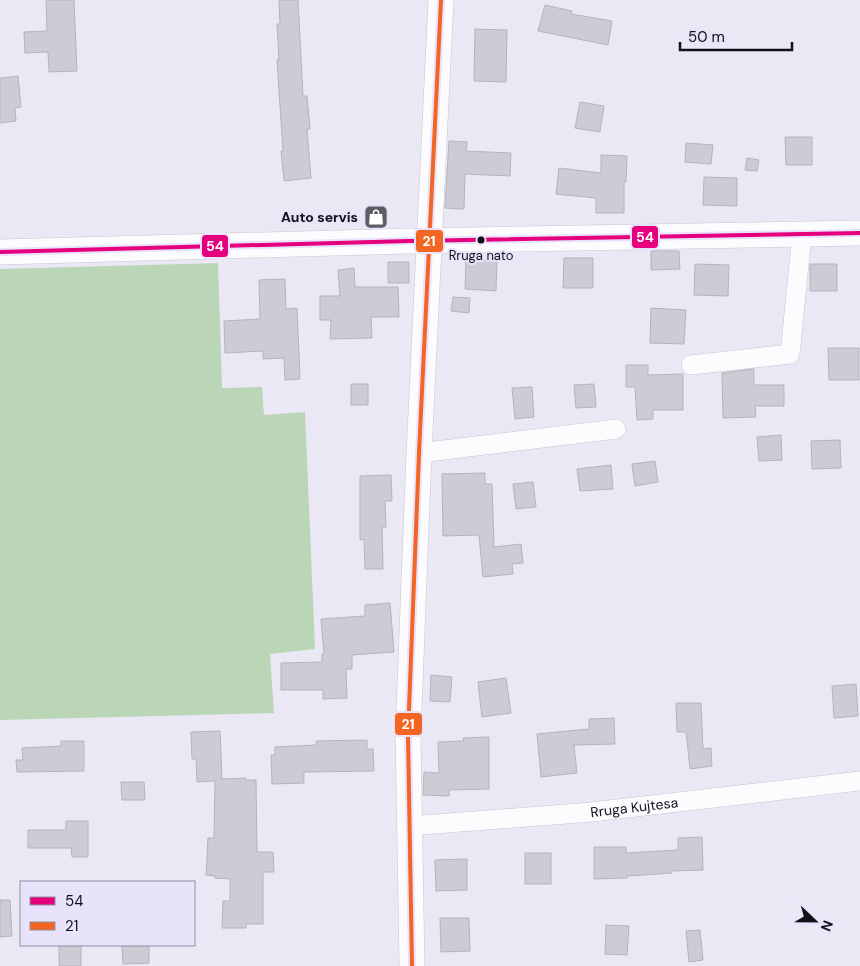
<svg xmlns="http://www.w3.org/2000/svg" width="860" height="966" font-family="'DM Sans',sans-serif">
<rect width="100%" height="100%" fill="#ebe8f5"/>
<!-- green -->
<path fill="#bad6b6" d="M218,263L222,388L262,387L264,415L305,412L315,649L270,654L274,713L0,720V269Z"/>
<!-- building -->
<path fill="#cfcbd5" stroke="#b6b3bc" d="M46,0H74L77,71L49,72L48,52L25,53L24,32L47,31Z
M279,0H298L303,96H307L310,129H307L311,178L284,181L281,151H283L277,60H279L277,24H280Z
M545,5L572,11L571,14L612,21L608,45L538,31Z
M475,29L507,30L506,82L474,81Z
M18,76L21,107L15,108L16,121L0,123V78Z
M580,102L604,106L600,132L575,128Z
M785,137H812V165H786Z
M449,141L467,142L466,151L511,153L510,176L465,174L464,209L445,208Z
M686,143L713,145L711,164L685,162Z
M601,155L627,156L626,182H624V213H596V198L556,194L559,168L601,173Z
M747,158L759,160L757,171L745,170Z
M704,177L737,178V206L703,205Z
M651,251H679L680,269L651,270Z
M564,258H593V288H563Z
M466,260L497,261L496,291L465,289Z
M388,262H409V283H388Z
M695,264L729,265L728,296L694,295Z
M810,264H837V291H810Z
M354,268L355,287H398L399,317H371L372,338L330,339L331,320H320V296H340L338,270Z
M285,279L286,309L297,308L300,379L285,380L284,358L263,359V351L225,353L224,321L260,319L259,280Z
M453,297L470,298L469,313L451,311Z
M651,308L686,310L684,344L650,343Z
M828,348H859V380H829Z
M626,365H648V375L683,374V410H653V419L637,420L635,387H626Z
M754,369V385H784V406H755L756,417L723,418L722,373Z
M351,384H368V405H351Z
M594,384L596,407L576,408L574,385Z
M532,387L534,417L515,419L512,388Z
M781,435L782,460L759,461L757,437Z
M840,440L841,468L812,469L811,441Z
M655,461L658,482L635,486L632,464Z
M611,465L613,489L580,491L577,469Z
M485,473V484H492L494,547L521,544L523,563L512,564L513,574L483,577L479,535L443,536L442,474Z
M391,475L392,501H385L386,527H382L383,569H365L364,539L360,540V476Z
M533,482L536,507L516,509L513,484Z
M390,603L394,652L352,655V669H346L347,698L323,699V690H281V663L322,662V654H324L321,619L365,616V605Z
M431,675L452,677L450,702L430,701Z
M506,678L511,713L482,717L478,682Z
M856,684L858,716L834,718L832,686Z
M676,703H701L703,749L711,748L712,766L690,769L686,732H677Z
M614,718L615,744L574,745L577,773L541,777L537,734L589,729V719Z
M220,731L222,779L246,778V780H256L257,852H273L274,872H263V924H246V928H222L223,901H230V879L215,878V876L206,875L208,838H214L215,781L197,782L196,759H192L191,732Z
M489,737V789L449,790V796L423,795L424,772L439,773L438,742L464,741L463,738Z
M367,740V749H373L374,771L304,772V783L272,784L271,755H275V747L316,745V741Z
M61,741H84V771L17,772L16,760H23L22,748L61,746Z
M121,782H144L145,800H122Z
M66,821H88V857H72L71,848H28V830H66Z
M702,837L703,870L672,871V873L627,876V878L594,879V847H626V853L678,850V838Z
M525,853H551V884H525Z
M467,859V890L436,891L435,860Z
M0,900H10L12,936L0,937Z
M440,918H469L470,951L441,952Z
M606,925L629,926L627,955L605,954Z
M700,930L703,960L689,962L686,931Z
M59,945H81V966H59Z
M122,945H149V963L123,964Z"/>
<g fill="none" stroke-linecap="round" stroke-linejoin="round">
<!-- minor casing -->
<g stroke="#c8c5d0" stroke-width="20">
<g id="minor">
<path d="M691,365L790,354L802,234"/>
<path d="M419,453L616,429"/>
<path id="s1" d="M409,826L592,812L860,781"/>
</g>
</g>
<!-- major casing -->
<g stroke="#c8c5d0" stroke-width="26">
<path id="major" d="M0,252L409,241L860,233
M412,966L408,735L419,453L441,0"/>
</g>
<!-- minor -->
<use href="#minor" stroke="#fcfcfe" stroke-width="19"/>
<!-- major -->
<use href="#major" stroke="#fcfcfe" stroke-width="25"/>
<!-- bus-1 casing -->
<g stroke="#e8e3fa" stroke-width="8">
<path id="bus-1" d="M0,252L409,241L860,233"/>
</g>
<!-- bus-2 casing -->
<g stroke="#e8e3fa" stroke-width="8">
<path id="bus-2" d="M412,966L408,735L419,453L441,0"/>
</g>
<!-- bus-1 -->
<use href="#bus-1" stroke="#e5007d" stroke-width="4"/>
<!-- bus-2 -->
<use href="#bus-2" stroke="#f26522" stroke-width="4"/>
</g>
<!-- icons -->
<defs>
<g id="shop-square" transform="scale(1.25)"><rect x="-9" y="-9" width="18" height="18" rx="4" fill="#5e5c65" stroke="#e8e3fa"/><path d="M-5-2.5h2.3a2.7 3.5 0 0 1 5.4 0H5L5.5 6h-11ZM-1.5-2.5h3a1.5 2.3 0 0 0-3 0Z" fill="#fff"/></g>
</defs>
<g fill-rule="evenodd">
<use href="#shop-square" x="376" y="217"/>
</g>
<!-- markers -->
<circle fill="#121017" stroke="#e8e3fa" stroke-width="2" cx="481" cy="240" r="4.5"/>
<g text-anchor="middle" stroke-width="4" stroke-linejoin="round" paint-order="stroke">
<!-- bus labels -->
<g font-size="13" fill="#121017" stroke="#e8e3fa">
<text x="481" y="260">Rruga nato</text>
</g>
<!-- poi labels -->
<g font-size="14" font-weight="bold" fill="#121017" stroke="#e8e3fa" text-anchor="end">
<text x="358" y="222">Auto servis</text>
</g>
<!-- street labels -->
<g font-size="14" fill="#121017" stroke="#e8e3fa">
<text dy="5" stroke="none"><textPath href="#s1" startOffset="226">Rruga Kujtesa</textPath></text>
</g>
</g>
<g stroke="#e8e3fa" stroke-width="2">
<rect x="631" y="225" width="28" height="24" rx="5" fill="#e5007d"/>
<rect x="415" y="229" width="29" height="24" rx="5" fill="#f26522"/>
<rect x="201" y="234" width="28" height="24" rx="5" fill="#e5007d"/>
<rect x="394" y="712" width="29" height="24" rx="5" fill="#f26522"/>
</g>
<g font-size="14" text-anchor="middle" font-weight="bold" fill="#fff">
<text x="645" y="242">54</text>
<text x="429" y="246">21</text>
<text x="215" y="251">54</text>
<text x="408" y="729">21</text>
</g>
<!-- legend -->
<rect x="20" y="881" width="175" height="65" fill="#e8e3fa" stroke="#928f9f"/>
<rect x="30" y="897" width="25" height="8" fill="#e5007d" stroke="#928f9f"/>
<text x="65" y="906" font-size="15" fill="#121017">54</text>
<rect x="30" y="922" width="25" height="8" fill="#f26522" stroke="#928f9f"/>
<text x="65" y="931" font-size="15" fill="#121017">21</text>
<!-- north arrow -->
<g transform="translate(815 921) rotate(112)" stroke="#e8e3fa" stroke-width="4" paint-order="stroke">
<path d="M0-4L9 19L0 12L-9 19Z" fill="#121017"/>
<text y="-8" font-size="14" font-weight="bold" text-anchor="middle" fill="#121017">N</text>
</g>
<!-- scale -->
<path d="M680 42v8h112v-8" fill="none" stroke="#121017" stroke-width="2.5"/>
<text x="688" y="42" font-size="15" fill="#121017" stroke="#e8e3fa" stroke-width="4" paint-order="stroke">50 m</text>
</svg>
